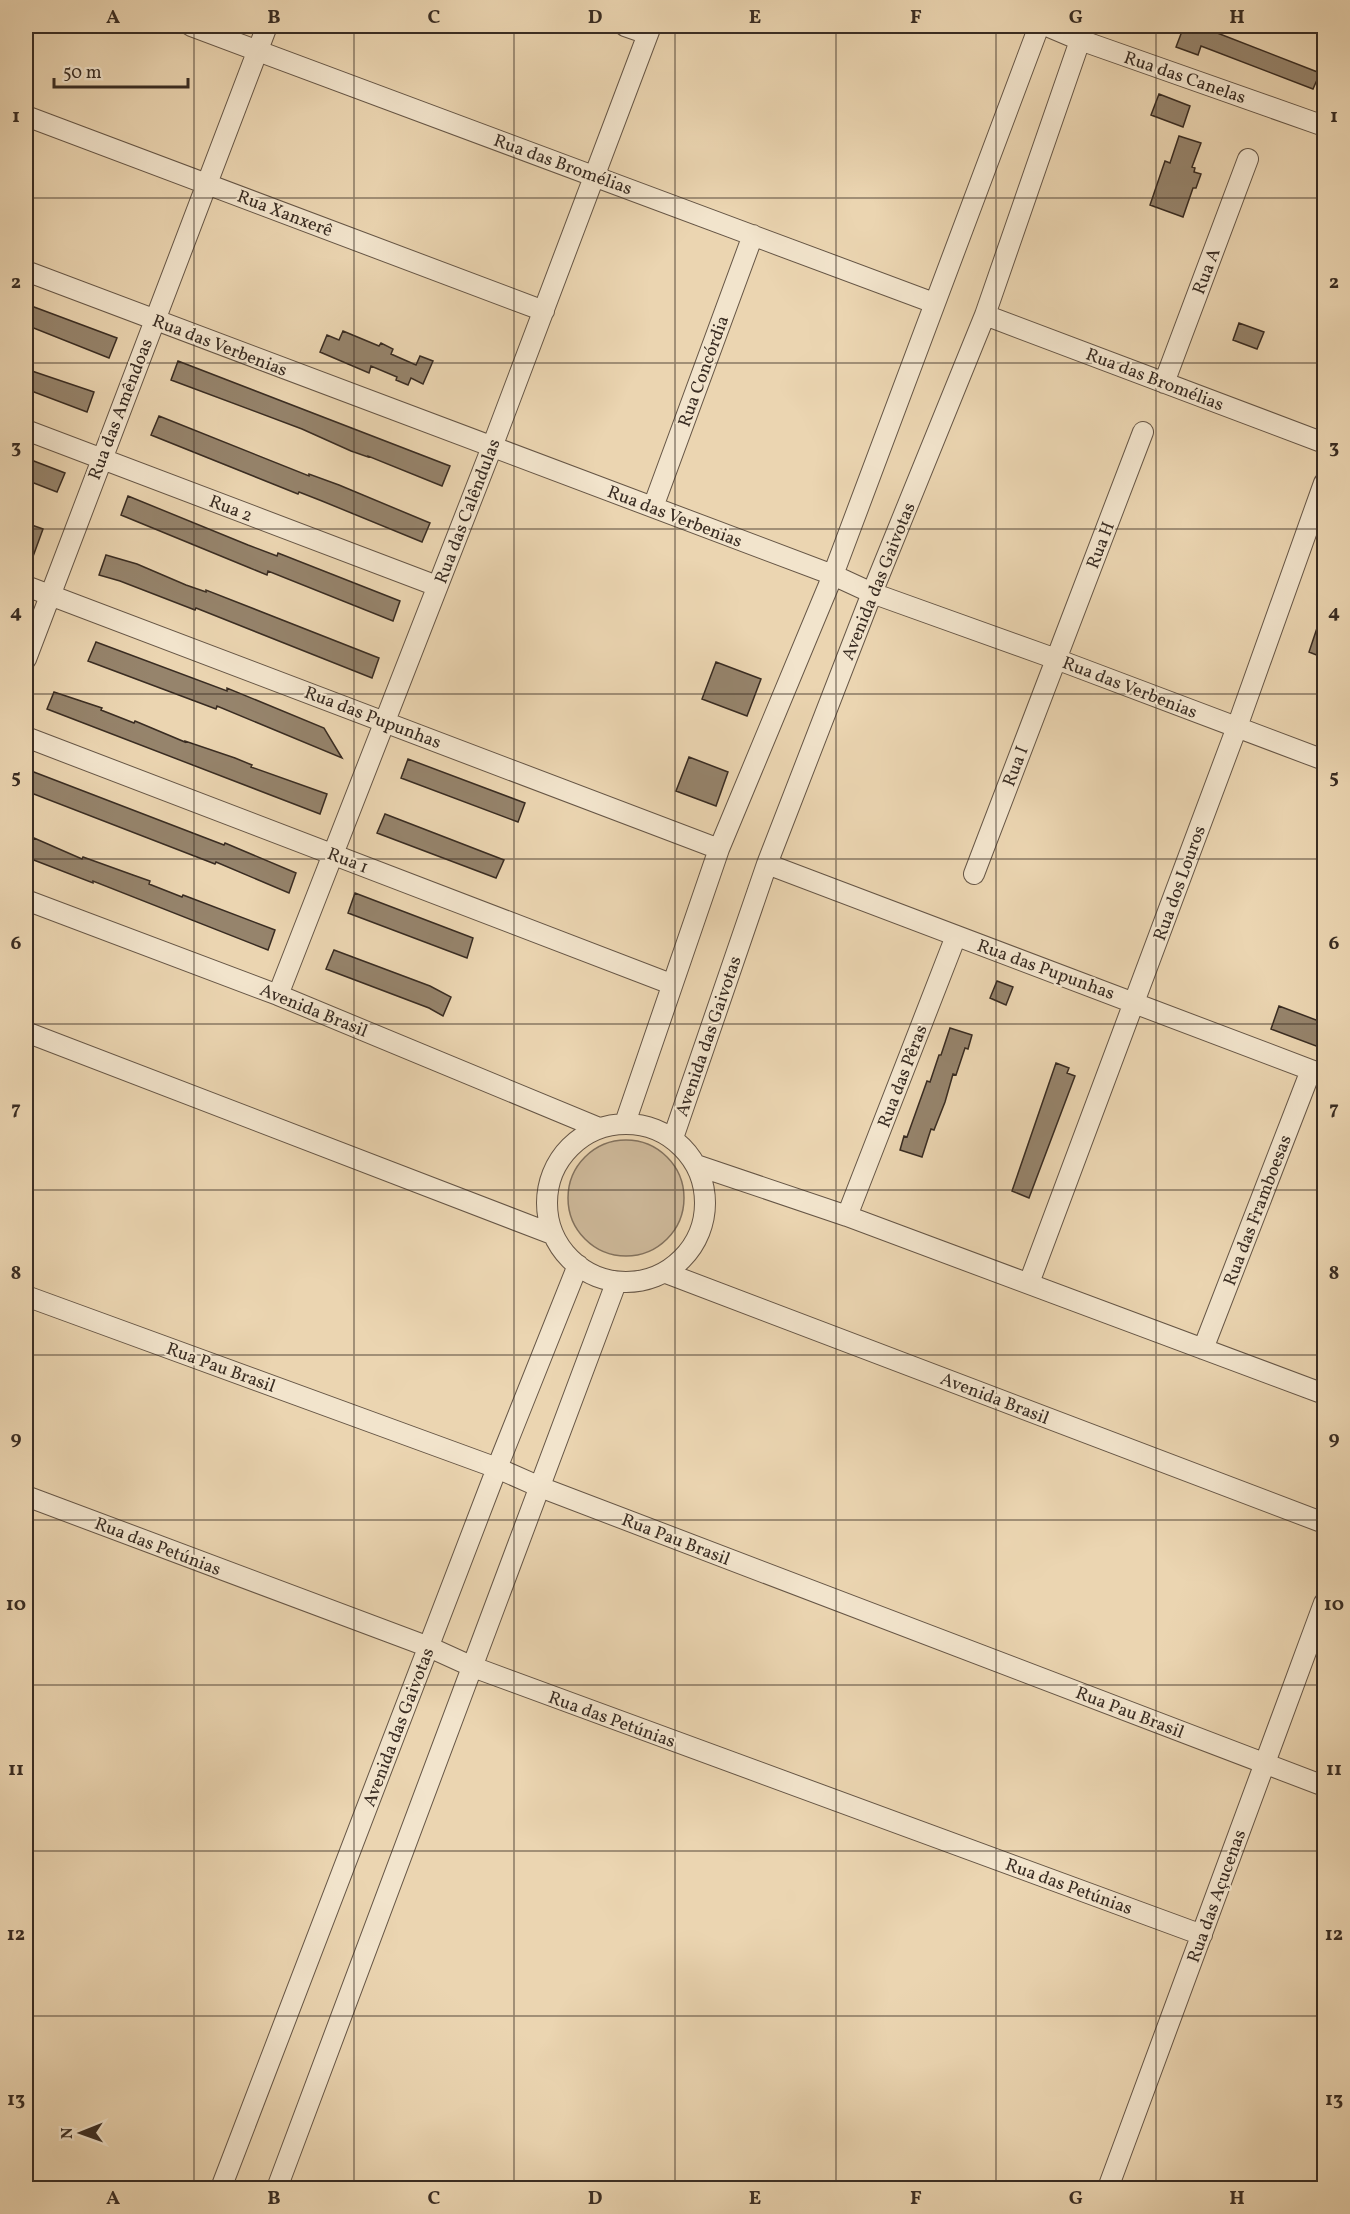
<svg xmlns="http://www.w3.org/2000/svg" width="1350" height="2214" font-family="Vollkorn,serif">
<rect width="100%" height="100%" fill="#ebd5b1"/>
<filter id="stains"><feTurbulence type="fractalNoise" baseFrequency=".00333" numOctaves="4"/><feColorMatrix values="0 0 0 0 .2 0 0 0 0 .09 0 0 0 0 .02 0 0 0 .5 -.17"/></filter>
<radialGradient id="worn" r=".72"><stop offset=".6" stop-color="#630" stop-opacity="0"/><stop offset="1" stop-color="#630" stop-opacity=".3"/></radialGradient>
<!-- green -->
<path fill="#cdb899" stroke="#83725e" stroke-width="1.5" d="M568 1198a58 58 0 1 1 116 0a58 58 0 1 1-116 0Z"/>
<!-- building -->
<path fill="#96846c" stroke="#392c22" stroke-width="1.5" d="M1184,26H1208L1207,29L1320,73L1313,89L1201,46L1198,55L1176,47Z
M1159,94L1190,106L1183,127L1151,115Z
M1179,136L1201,143L1192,167L1195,168L1194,172L1201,174L1196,188H1193L1183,217L1150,205L1165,161L1170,163Z
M26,304L117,338L109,358L26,325Z
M1239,323L1264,332L1257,349L1233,340Z
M343,331L379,346L381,343L393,349L391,354L416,365L420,356L433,361L423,384L411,378L408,385L396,380L397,377L371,366L369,373L320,352L327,335L339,340Z
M178,361L450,466L442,486L368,456V457L351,451L302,429L171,380Z
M26,369L94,392L87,412L26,389Z
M159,416L309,476V474L339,485L430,523L422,542L322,501L299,492L298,494L151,435Z
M26,458L65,473L57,492L26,480Z
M128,496L248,545L277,556L278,553L400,601L393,621L268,571L267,575L250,568L121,515Z
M26,523L43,529L27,573H26Z
M106,555L137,564L186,585L206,592V590L379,658L372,678L196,608L195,610L120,581L99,575Z
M1322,613L1324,614V658L1309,652Z
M96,642L227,691V688L324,728L342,758L217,706L216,709L88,661Z
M716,662L761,679L747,716L702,699Z
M54,692L102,708L101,710L134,723L135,721L185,742V741L235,758L252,765L251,767L327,794L320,814L47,709Z
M689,757L728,772L716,806L676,791Z
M408,759L525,803L518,822L401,778Z
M26,769L224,845L225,843L296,873L289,893L216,862L215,864L26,791Z
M385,814L504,860L496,878L377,833Z
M34,838L82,859L83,857L133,875L150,881L149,884L182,897L183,895L275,930L268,950L93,881V883L26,857Z
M355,893L473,938L467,958L348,913Z
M334,950L430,986L451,997L443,1016L429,1008L326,969Z
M997,981L1013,987L1006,1005L990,998Z
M1279,1006L1324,1023V1049L1271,1029Z
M950,1028L972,1035L968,1049L965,1048L956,1075L953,1074L945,1102L934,1130L931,1129L922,1157L900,1150L904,1136L907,1137L927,1081L930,1082L939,1055H941Z
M1056,1063L1069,1068L1067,1073L1075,1076L1029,1198L1012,1191Z"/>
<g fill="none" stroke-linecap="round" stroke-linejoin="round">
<!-- minor casing -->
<g stroke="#665646" stroke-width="22">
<path id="minor" d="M191,26L934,303
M625,26L648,34
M1047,26L1080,40L1324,126
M26,116L544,311
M26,271L833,575L872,593L1056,659L1324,760
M985,315L1324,443
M1164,383L1248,159
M26,430L437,586
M653,507L753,235
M26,586L719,849
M26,659L267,26
M26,737L671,984
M767,864L1324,1075
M974,874L1143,432
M26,900L278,995L599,1128
M278,995L492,447L651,26
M26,1032L552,1234
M625,1123L719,849L833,575L1039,26
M547 1203a79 79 0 1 1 158 0a79 79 0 1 1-158 0Z
M673,1138L767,864L872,593L985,315L1085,26
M696,1165L847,1216L1324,1394
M847,1216L956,936
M666,1273L1324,1523
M1029,1283L1237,727L1324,483
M26,1296L497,1468L540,1487L1324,1786
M1203,1349L1311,1070
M26,1496L429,1647L473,1667L1202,1935
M221,2188L497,1468L578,1265
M277,2188L616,1283
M1108,2188L1324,1603"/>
</g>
<!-- minor -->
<use href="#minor" stroke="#f2e4cc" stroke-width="20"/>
</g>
<!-- grid -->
<path fill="none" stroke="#392c22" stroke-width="1.5" stroke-opacity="0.55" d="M194,26V2188M354,26V2188M514,26V2188M675,26V2188M836,26V2188M996,26V2188M1156,26V2188M26,198H1324M26,363H1324M26,529H1324M26,694H1324M26,859H1324M26,1024H1324M26,1190H1324M26,1355H1324M26,1520H1324M26,1685H1324M26,1851H1324M26,2016H1324"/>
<g text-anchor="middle" stroke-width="4.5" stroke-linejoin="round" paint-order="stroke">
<!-- street labels -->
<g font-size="18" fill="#392c22" stroke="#f2e4cc">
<text transform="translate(1185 77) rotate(19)" y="6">Rua das Canelas</text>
<text transform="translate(563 164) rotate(20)" y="6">Rua das Bromélias</text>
<text transform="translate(285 213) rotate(21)" y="6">Rua Xanxerê</text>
<text transform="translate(1206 271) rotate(-69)" y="6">Rua A</text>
<text transform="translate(220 345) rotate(21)" y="6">Rua das Verbenias</text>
<text transform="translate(703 371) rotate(-70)" y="6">Rua Concórdia</text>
<text transform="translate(1155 379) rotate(21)" y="6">Rua das Bromélias</text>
<text transform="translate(120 409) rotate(-69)" y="6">Rua das Amêndoas</text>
<text transform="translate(231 508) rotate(21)" y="6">Rua 2</text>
<text transform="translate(467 511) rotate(-69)" y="6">Rua das Calêndulas</text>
<text transform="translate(675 516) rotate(21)" y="6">Rua das Verbenias</text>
<text transform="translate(1100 545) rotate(-69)" y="6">Rua H</text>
<text transform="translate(878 581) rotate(-68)" y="6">Avenida das Gaivotas</text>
<text transform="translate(1130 687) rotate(21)" y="6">Rua das Verbenias</text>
<text transform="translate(373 717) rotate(21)" y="6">Rua das Pupunhas</text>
<text transform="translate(1015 766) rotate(-69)" y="6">Rua I</text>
<text transform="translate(348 860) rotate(21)" y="6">Rua 1</text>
<text transform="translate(1179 883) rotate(-70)" y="6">Rua dos Louros</text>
<text transform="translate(1046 969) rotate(20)" y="6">Rua das Pupunhas</text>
<text transform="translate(314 1010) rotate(22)" y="6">Avenida Brasil</text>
<text transform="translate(708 1036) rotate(-71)" y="6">Avenida das Gaivotas</text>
<text transform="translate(902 1076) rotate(-69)" y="6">Rua das Pêras</text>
<text transform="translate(1257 1210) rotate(-69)" y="6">Rua das Framboesas</text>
<text transform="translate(221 1367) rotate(20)" y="6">Rua Pau Brasil</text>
<text transform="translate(995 1398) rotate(21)" y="6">Avenida Brasil</text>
<text transform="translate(676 1539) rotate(21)" y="6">Rua Pau Brasil</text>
<text transform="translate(158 1546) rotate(21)" y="6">Rua das Petúnias</text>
<text transform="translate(1130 1712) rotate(21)" y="6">Rua Pau Brasil</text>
<text transform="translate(612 1719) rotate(20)" y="6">Rua das Petúnias</text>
<text transform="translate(398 1727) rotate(-69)" y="6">Avenida das Gaivotas</text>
<text transform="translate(1069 1886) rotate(20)" y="6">Rua das Petúnias</text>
<text transform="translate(1216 1896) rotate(-70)" y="6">Rua das Açucenas</text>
</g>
</g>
<!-- margin -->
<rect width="1350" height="2214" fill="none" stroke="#ebd5b1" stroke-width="66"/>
<!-- north arrow -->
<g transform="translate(81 2133) rotate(269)" stroke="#f2e4cc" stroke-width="4.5" paint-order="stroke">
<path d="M0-4.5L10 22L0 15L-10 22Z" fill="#392c22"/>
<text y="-9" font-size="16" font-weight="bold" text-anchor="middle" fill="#392c22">N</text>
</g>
<!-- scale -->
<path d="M54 78v9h134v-9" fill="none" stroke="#392c22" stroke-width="3"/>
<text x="63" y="78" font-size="18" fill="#392c22" stroke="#f2e4cc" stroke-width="4.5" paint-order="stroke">50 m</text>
<rect x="33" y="33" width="1284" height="2148" fill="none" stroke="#392c22" stroke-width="2"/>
<g font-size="20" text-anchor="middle" font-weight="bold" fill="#392c22">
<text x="113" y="23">A</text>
<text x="274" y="23">B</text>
<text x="434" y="23">C</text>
<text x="595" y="23">D</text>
<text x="755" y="23">E</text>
<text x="916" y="23">F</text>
<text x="1076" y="23">G</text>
<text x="1237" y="23">H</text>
<text x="16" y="122">1</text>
<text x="1334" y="122">1</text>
<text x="16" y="288">2</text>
<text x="1334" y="288">2</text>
<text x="16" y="453">3</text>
<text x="1334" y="453">3</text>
<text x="16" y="618">4</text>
<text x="1334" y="618">4</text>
<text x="16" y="783">5</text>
<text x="1334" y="783">5</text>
<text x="16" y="949">6</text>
<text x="1334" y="949">6</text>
<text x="16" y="1114">7</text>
<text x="1334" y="1114">7</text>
<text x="16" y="1279">8</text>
<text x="1334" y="1279">8</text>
<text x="16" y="1444">9</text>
<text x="1334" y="1444">9</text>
<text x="16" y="1610">10</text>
<text x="1334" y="1610">10</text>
<text x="16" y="1775">11</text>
<text x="1334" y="1775">11</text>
<text x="16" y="1940">12</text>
<text x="1334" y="1940">12</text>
<text x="16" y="2105">13</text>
<text x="1334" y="2105">13</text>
<text x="113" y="2204">A</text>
<text x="274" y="2204">B</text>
<text x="434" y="2204">C</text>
<text x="595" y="2204">D</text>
<text x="755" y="2204">E</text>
<text x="916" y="2204">F</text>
<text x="1076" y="2204">G</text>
<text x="1237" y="2204">H</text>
</g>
<rect width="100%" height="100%" filter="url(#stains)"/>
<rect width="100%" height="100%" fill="url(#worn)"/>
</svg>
